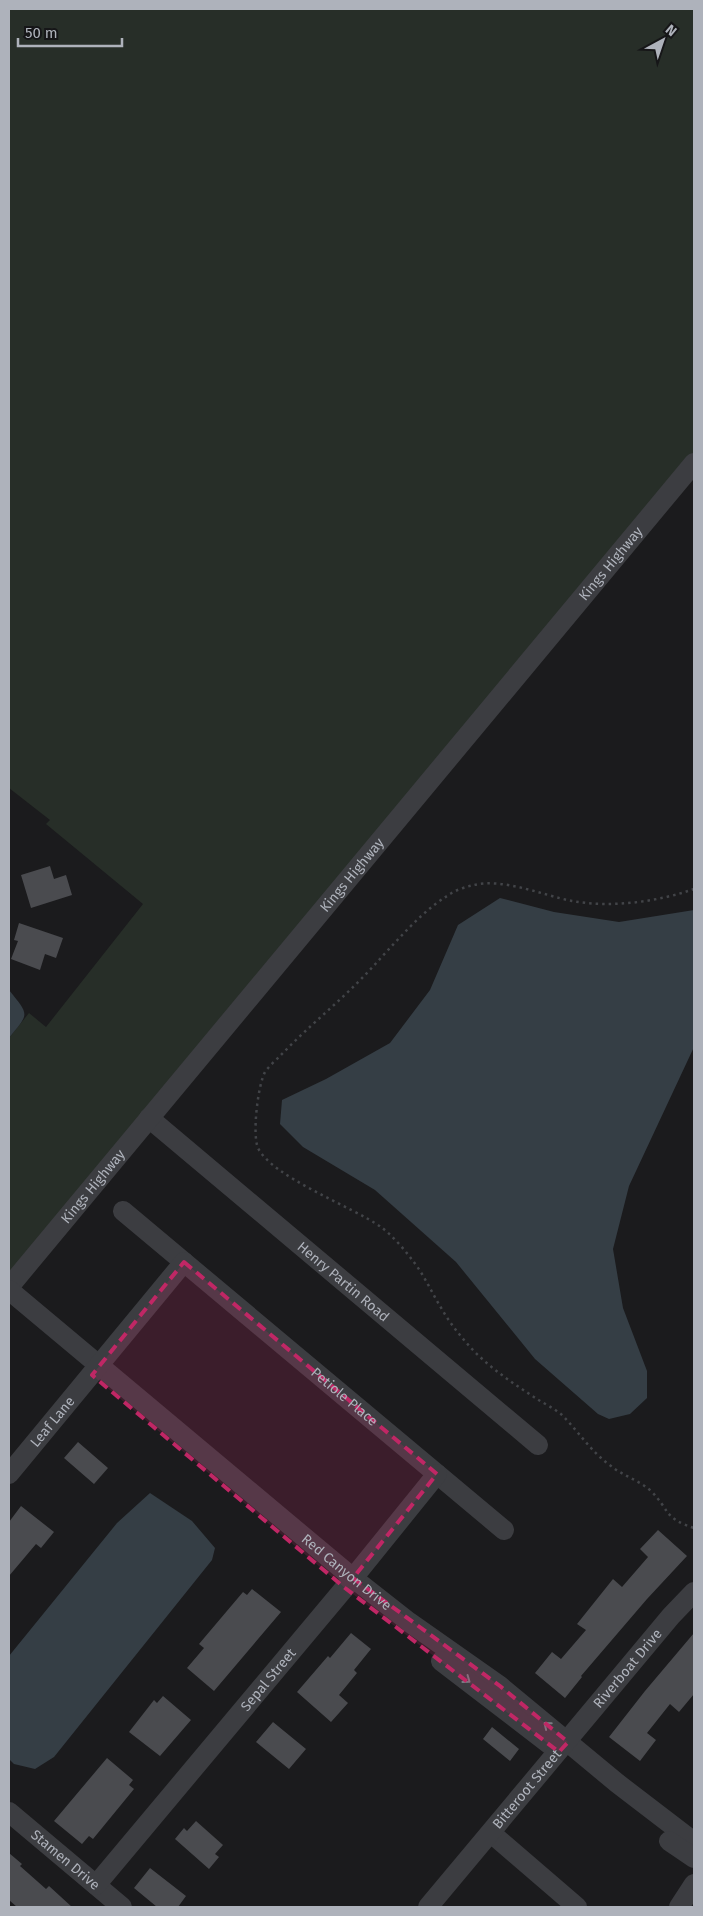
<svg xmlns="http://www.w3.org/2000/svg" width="703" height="1916" font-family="'Fira Sans',sans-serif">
<rect width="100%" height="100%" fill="#1b1b1d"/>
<!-- green -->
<path fill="#272e28" d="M9,9H694V452L9,1273V1038L29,1013L46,1027L143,904L46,824L50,820L9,788Z"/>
<!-- water -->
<path fill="#353e45" d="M500,898L554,912L619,922L694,910V1047L629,1186L613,1249L623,1308L647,1371V1398L630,1414L609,1419L598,1414L535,1359L456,1262L375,1190L303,1147L280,1124L282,1100L326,1079L390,1043L430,990L458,925Z
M9,990C30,1016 29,1013 9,1038Z
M150,1493L192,1521L215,1548L212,1560L54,1757L35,1769L14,1764L9,1759V1656L117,1523Z"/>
<!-- building -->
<path fill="#4a4b4f" d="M50,866L54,879L66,875L72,895L31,908L21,875Z
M19,923L63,938L56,958L45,954L40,970L11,959L18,941L14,940Z
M78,1442L108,1468L94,1484L64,1458Z
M21,1506L54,1532L41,1548L36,1544L9,1576V1522Z
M658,1530L687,1556L647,1599L581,1676L582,1677L565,1698L535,1673L552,1652L561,1659L586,1630L577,1624L613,1579L622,1587L648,1557L640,1549Z
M252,1589L281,1612L214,1691L187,1668L204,1648L199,1644L243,1592L247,1595Z
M351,1633L371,1649L354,1670L357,1673L339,1695L348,1703L331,1722L297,1692L328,1656L330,1658Z
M694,1633V1694L679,1712L670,1704L647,1733L656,1740L640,1761L609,1737L645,1691Z
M163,1696L191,1720L160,1756L129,1732L154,1700L157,1703Z
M273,1722L306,1749L289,1769L256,1742Z
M492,1727L519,1749L510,1761L483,1739Z
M107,1758L133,1780L129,1785L134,1789L93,1839L89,1836L82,1844L54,1821Z
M196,1821L223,1845L215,1854L219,1857L209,1869L175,1839L184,1828L187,1831Z
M9,1853L22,1864L20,1866L46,1889L49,1886L72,1907H17L9,1900Z
M150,1868L186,1896L178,1907H157L134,1888Z"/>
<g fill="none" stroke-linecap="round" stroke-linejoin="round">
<!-- path -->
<path stroke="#424448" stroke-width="2.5" stroke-dasharray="2.5 4" stroke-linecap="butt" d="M694,889C657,902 611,908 572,901C542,895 504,878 474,885C465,887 455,890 447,896C413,917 380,962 350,990C327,1012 303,1032 281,1055C276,1060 269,1066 265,1072C258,1085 252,1134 258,1148C272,1177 351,1206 381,1227C393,1236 404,1249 413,1261C424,1275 431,1291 440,1306C449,1322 460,1336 472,1349C491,1369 514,1384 537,1399C545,1404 555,1409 562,1415C579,1432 591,1452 611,1466C623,1476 639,1480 651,1491C670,1510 663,1518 694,1528"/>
<!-- minor -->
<g stroke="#3c3d41" stroke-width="20">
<path id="s1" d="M149,1118L538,1445"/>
<path id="s2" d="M123,1211L504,1530"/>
<path id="s3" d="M9,1287L694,463"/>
<path id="s4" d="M9,1290L353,1578L409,1622L500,1686L617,1783L694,1842"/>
<path id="s5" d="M9,1474L184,1262"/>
<path d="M441,1661L557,1750"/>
<path id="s6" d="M9,1812L122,1907"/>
<path d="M491,1833L577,1907"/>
<path d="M669,1841L694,1858"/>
<path id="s7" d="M96,1885L353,1578L437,1474"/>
<path id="s8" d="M428,1907L671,1616L694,1592"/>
<path d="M679,1907L694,1884"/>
</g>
</g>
<!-- one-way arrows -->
<defs><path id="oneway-chevron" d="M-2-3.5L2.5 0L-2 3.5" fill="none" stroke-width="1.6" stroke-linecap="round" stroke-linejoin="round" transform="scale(1.25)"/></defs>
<g stroke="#7b7d84">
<use href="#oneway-chevron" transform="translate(467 1680) rotate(36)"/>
<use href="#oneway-chevron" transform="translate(547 1725) rotate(-140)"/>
</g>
<!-- marked area -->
<path fill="#c02765" fill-opacity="0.2" stroke="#c02765" stroke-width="4" stroke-dasharray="10 6" stroke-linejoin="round" d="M184,1262L437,1474L353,1578L500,1686L568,1742L559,1752L345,1588L92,1375Z"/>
<g text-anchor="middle" stroke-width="4.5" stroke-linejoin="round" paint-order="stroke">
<!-- street labels -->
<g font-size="14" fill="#aeb2bb" stroke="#161618">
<text dy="5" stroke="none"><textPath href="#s3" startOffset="941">Kings Highway</textPath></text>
<text dy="5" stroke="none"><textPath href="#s3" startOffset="536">Kings Highway</textPath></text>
<text dy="5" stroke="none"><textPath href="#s3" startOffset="131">Kings Highway</textPath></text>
<text dy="5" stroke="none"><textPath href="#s1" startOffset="254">Henry Partin Road</textPath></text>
<text dy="5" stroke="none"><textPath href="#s2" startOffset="289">Petiole Place</textPath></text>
<text dy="5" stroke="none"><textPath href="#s5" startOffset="68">Leaf Lane</textPath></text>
<text dy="5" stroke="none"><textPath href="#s4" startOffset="440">Red Canyon Drive</textPath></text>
<text dy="5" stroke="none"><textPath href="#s8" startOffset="311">Riverboat Drive</textPath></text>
<text dy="5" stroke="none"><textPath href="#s7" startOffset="268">Sepal Street</textPath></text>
<text dy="5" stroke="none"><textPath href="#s8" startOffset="154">Bitteroot Street</textPath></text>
<text dy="5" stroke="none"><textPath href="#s6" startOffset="74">Stamen Drive</textPath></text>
</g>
</g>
<!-- border -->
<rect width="703" height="1916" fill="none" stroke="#aeb2bb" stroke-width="20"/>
<!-- north arrow -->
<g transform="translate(663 40) rotate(40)" stroke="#161618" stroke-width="4" paint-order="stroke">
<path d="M0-4L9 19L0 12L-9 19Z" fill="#aeb2bb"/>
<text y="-8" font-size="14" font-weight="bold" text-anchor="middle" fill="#aeb2bb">N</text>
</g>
<!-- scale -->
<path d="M18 38v8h104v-8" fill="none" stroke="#aeb2bb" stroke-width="2.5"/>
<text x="25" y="38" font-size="15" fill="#aeb2bb" stroke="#161618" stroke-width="4" paint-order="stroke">50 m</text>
</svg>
